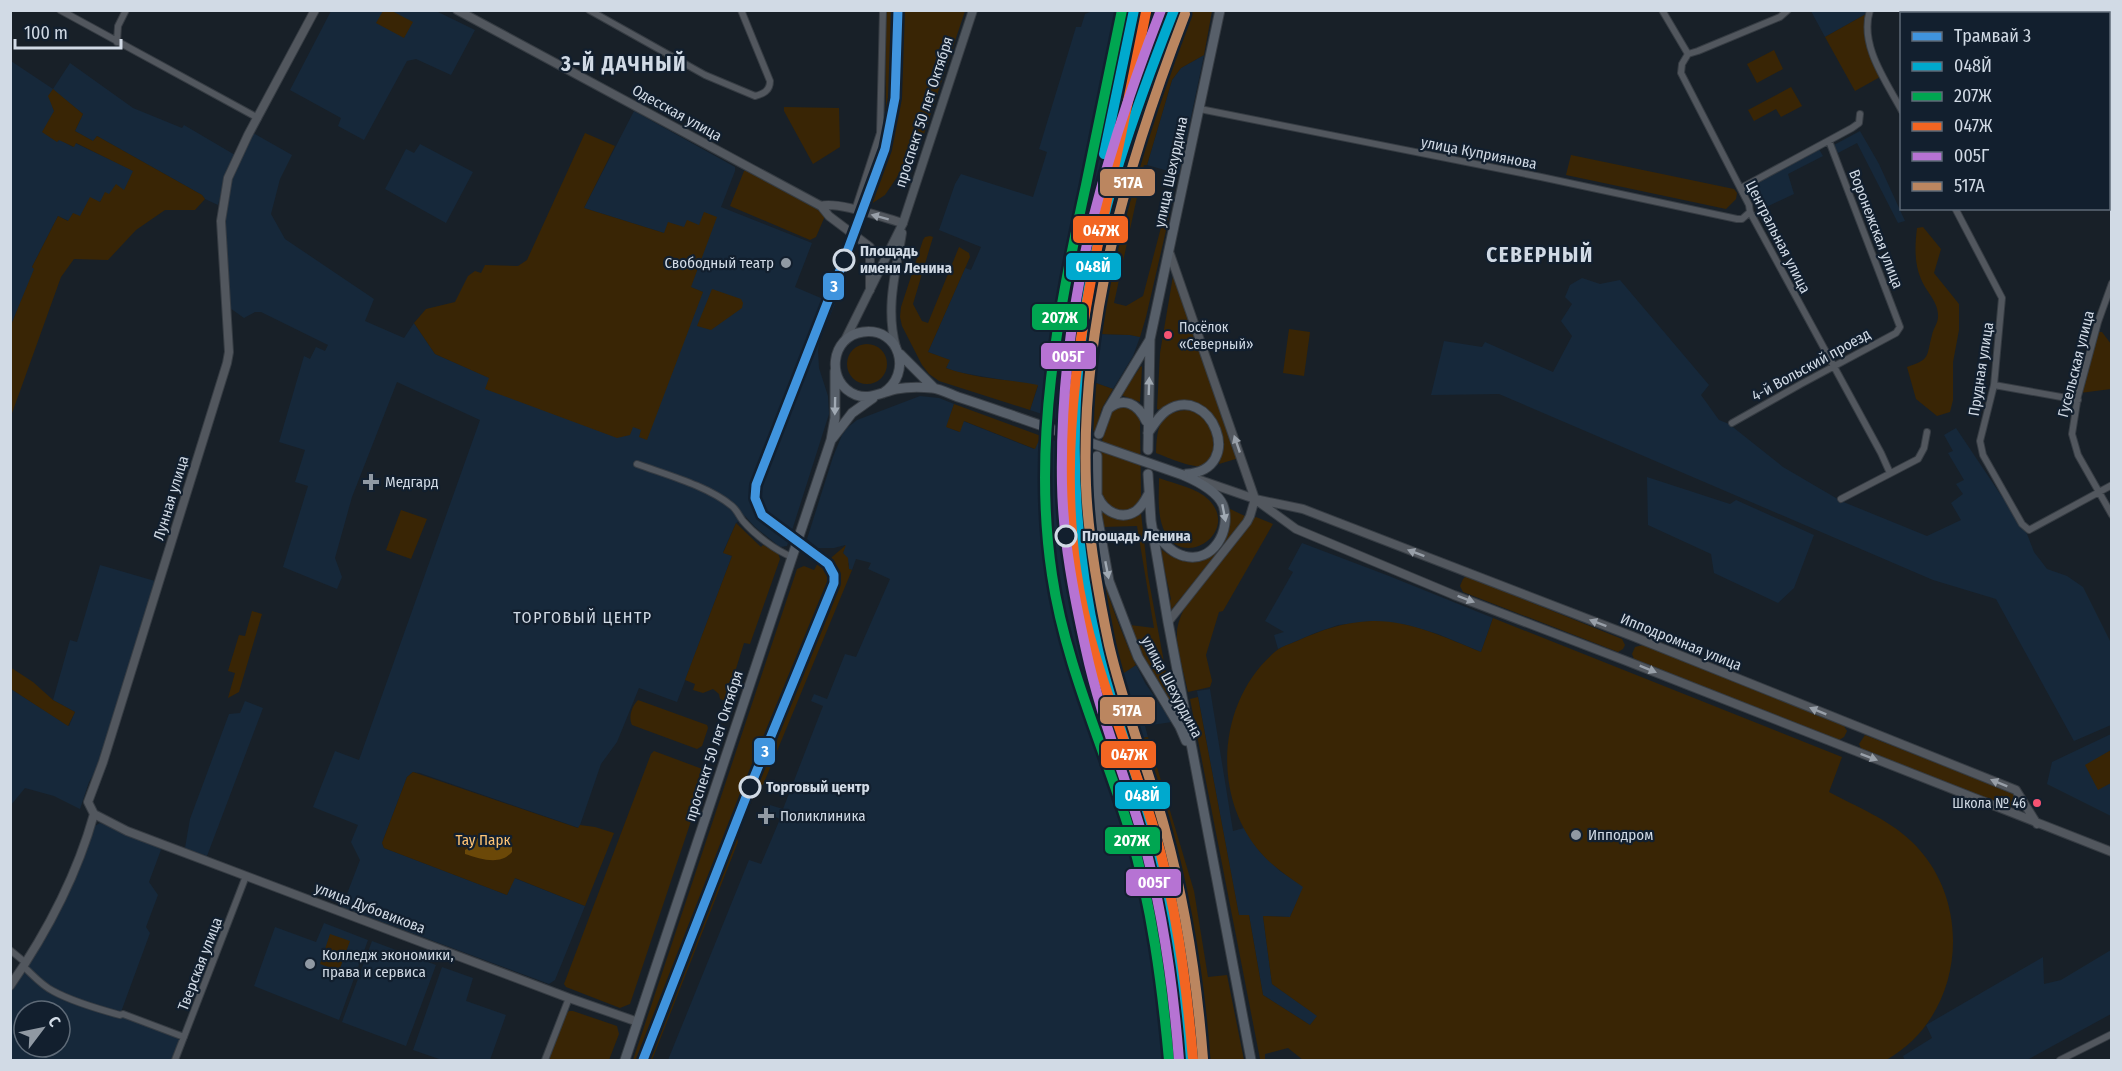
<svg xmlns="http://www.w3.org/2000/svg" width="2122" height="1071" font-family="'Fira Sans Condensed',sans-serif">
<rect width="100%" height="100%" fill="#182028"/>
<!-- built -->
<path fill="#16283a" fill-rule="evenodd" d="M1095,10L1180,11L1172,32L1179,34L1172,48L1139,136L1116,214L1091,318L1081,395V427L1030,410L1038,386L957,372L946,368L949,360L928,352L965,268L971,270L981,247L939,230L955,184L961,174L1033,197L1047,152L1039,149L1076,27H1081L1085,14Z
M331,11H436L475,30L451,75L416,59L407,61L364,140L338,126L341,118L290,90Z
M1811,11H1867L1866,14L1825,37Z
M1204,55L1179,174L1147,165L1172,80L1181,68Z
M11,61L53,89L70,63L133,108L182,128L184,125L235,155L225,177L218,205L205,199L202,195L97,136L93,141L75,131L83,114L53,90L49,96L54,111L58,142L59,139L73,147L75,143L134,171L124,191L109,194L80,217L69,221L58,216L32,267L35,269L11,325Z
M634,111L735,167V171L721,207L812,243L795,287L835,304L820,339L818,350L819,368L828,396L829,414L787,546L780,547L755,527L745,516L736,523L723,552L732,556L677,702L639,688L617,742L601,764L579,828L420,773L413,772L407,777L382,843L384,848L507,895L514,878L585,906L555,980L549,984L342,907L360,860L351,842L358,825L313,807L335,751L359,760L480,420L397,382L352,497L335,558L342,577L337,589L283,567L308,486L295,482L305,450L279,442L304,356L310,359L316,347L325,351L328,345L261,312H255L244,318L230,308L224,222L232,179L253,133L292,155L280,179L271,214L285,239L374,299L365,321L404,338L414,323L435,354L490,378L486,388L633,426L703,292L690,287L701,256L699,225L664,233L584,208Z
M1860,131L1879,164L1905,221L1898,223L1857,143L1838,153L1834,145Z
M420,144L473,172L446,223L385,189L406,149L414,153Z
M1819,149L1823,156L1788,174L1794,194L1758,211L1747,187Z
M1582,278L1600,284L1620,280L1709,385L1701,395L1719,420L1729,424L1783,467L1841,501L1927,536L1961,520L1951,503L1963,494L1956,484L1964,480L1948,453L1953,451L1944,435L1956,428L2027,534L2034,552L2047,569L2067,576L2083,587L2111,643V725L2074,741L1996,599L1933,580L1499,394L1431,395L1444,341L1482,347L1485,342L1553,372L1572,336L1561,321L1572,304L1565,297L1570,285Z
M1100,334L1130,335L1140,337L1133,356L1113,389L1093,382L1090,375Z
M920,396L939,398L954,404L947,427L959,432L963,421L1034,449L1041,436L1081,450L1084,532L1095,608L1117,691L1114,693L1162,831L1175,881L1199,1022L1203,1060H668L749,860L761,864L780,819L768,814L770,805L783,809L823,706L811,701L814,694L827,699L845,654L856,657L890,579L868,569L871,563L868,562L856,559L852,570L849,569V564L843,553L845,545L834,548H818L807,539L833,457L842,435L847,428L857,420Z
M1647,477L1730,504L1736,500L1814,535L1794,588L1778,603L1714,573L1711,554L1648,525Z
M1302,543L1389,576L1493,618L1481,652L1438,634L1407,625L1373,621L1338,625L1315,633L1278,649L1274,635L1284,632L1265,621L1293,572L1288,569Z
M100,565L155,581L98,767L89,782L80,809L54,796L25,788L11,805V689L69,726L75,712L53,700L70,640L77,642Z
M1136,665L1145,683L1172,722L1145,726L1148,737L1141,738L1124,693V672Z
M1210,689L1233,831L1244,828L1260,852L1280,871L1304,887L1290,917L1263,916L1272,984L1318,1016L1310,1025L1263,995L1249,915L1239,916L1197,691Z
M245,701L263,708L207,856L185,848L190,819L229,714L240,713Z
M2111,734V816L2047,784L2052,762Z
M100,823L162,847L149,882L158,895L146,927L150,933L121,1012L181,1035L171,1060H11L10,993L65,899L84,856L93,827ZM24,1011H60V1047H24Z
M324,923L368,940L339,1020L254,986L275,927L316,942Z
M372,941L436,965L406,1046L342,1022Z
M2111,950V1014L2027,1060H1905L1903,1056L1932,1038L1926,1025L2043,957L2044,984L2061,980Z
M442,967L473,978L466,1001L506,1015L490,1060H442L413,1050Z"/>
<!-- green -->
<path fill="#392505" d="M383,11H392L413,22L404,38L376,23Z
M885,11H965L922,140L885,195L868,206L862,202L883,133L886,105Z
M1180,11H1212L1204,55L1181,68L1172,80L1147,165H1144L1114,303L1126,306L1143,296L1165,212L1170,213L1146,317L1140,337L1130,335L1100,334L1090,375L1093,382L1113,389L1102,408L1095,432L1081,427V395L1091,318L1116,214L1139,136L1172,48L1179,35L1172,32Z
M1866,14C1861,35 1871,59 1880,77L1855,91L1825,37Z
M1774,50L1783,69L1757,83L1747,64Z
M1791,87L1802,106L1781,117L1776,109L1754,121L1748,110Z
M53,89L83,114L75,131L93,141L97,136L202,195L205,199L195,210H165L136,230L108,260L74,259L61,277L11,416V325L34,269L32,267L58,216L68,221L73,213L80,216L90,197L100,202L105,192L109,194L116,184L124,190L133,171L76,143L74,147L59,140L57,142L42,132L54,111L48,96Z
M784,107L839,108L840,147L813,164L784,111Z
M1186,120H1189L1178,164C1165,155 1174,128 1186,120Z
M585,133L615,146L584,208L664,233L668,222L684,227L687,220L699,225L704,212L717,217L691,287L703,292L647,440L639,437L641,430L633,427L630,435L617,438L485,389L489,378L435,354L414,323L426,309L455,302L468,276L475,271L481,273L485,265L518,266L527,260Z
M1571,155L1734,189L1737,193L1736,199L1726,209L1566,175Z
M744,171H747L822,212L825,216L816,237L810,240L730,206Z
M1923,227L1941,249L1934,273L1959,304V330L1953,362V400L1950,412L1937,416L1916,399L1907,367C1931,359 1926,357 1932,335C1933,329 1938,323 1938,317C1939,302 1926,292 1921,279C1914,263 1915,245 1917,228Z
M930,236L933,237L913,304L922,321L928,323L959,247L969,253L970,257L928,352L950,360L946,368C976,379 1007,379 1038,385L1030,410L939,381L929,374L922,365L902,326L900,317L901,307L923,240L925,237Z
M1176,274L1239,458L1219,464C1225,434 1221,407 1187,403C1177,401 1167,404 1160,410L1157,409L1160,353L1173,276Z
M712,289L741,299L743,303L742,308L711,330L697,326Z
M1289,329L1310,332L1304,376L1283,373Z
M2099,332H2102L2111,344V389L2080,393Z
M847 364a20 20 0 1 1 40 0a20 20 0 1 1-40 0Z
M1141,366L1142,367L1140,402L1121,395Z
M954,404L1041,436L1035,449L964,421L960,432L946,427Z
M1122,405L1134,408L1140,420L1141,495C1137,515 1111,516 1103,497C1096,481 1101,429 1110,413C1113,410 1118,407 1122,405Z
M1187,410C1193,411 1200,412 1204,417C1214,428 1220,461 1201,466C1192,468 1166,457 1156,453C1157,429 1158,412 1187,410Z
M1081,450L1093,454C1092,471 1090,488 1091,505C1093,561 1114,615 1136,665L1124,673V693L1141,738L1148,737L1194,891L1208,977L1227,975L1244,1060H1203C1197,1000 1188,939 1174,880C1159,816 1137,754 1114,692L1117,691L1095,608L1089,571L1080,482Z
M1159,478C1175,484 1197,488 1209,500C1241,533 1180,573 1163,528C1157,512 1159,494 1159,478Z
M1228,508L1247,517L1171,610L1169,602L1171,599L1160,549C1166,552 1172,558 1180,560C1215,569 1233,538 1228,508Z
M401,510L427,519L411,559L386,550Z
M1101,510C1112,522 1128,520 1141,513L1148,576L1171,700L1168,699L1146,664L1130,625L1154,628L1137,526L1103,527Z
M1256,517L1273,524L1223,611L1219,612L1206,655L1212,681L1210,687L1188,692C1185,677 1176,647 1177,633C1179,598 1230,547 1252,519Z
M736,523L761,547L763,545L778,553L780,559L750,644L744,643L726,701L720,699L719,694L713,689L703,693L693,690L695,684L685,680L732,556L723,553Z
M846,545L843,553L848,558L849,569L852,570L763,785L759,784L737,837L738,842L652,1060H633L797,569L804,566L814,570L819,561L826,566L832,557Z
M1466,576L1622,639L1625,645L1623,649L1618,652L1463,592L1460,586L1463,579Z
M252,611L262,614L239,692L228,698L235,673L228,671L239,635L245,636Z
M1493,618L1842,757L1829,792C1857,807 1888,819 1911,841C1976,902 1964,1017 1886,1060H1303L1288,1048L1265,1054V1060L1260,1059L1190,699L1198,697L1239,915H1249L1263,995L1310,1025L1317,1016L1272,984L1263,916L1290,917L1303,887C1288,876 1273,867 1261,853C1210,795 1218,699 1276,651C1282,646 1290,644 1297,641C1321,630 1345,622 1372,621C1410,620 1446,638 1481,652Z
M1643,645L1844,726L1847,731L1844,737L1839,740L1634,659L1632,654L1635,647Z
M10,667L33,682L53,700L75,712L68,726L11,689Z
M638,700L707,725L708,728L702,746L697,749L632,725C628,717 632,706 638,700Z
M1865,735L2016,794L2019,800L2012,808L1862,750L1859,744Z
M2111,750V783L2098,790L2085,765Z
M654,751L705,770L707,773L630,1004L620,1008L566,987L564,984L651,754Z
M413,772L578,828L580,825L595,827L614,833L585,906L515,878L507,895L384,848L382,843L407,777Z
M330,934L350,941L339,971L320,964Z
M569,1011H573L617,1026L619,1034L609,1060H549L566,1014Z"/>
<!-- water -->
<path fill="#6b4808" d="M475,838L506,840L512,845V852C500,866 481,859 465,854V850L471,846Z"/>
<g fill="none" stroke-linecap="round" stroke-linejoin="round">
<!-- minor casing -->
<g stroke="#363c43" stroke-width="8">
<path id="minor" d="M60,10L258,118
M589,10L705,75L755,96C763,94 770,91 770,81L741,10
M1662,10L1688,54
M1870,10C1859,45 1886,81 1902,111
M1930,10L1932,14
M2019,10L2021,14
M1998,14L2004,10
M2027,14L2030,10
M2056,14L2068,10
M117,42L118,26L126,10
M1688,54L1682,64L1681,73L1749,205L1750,212L1881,453L1890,473
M1688,54L1698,51L1780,17L1788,10
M2108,83H2112
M1200,109L1541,177L1737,219H1742L1750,212
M2108,169L2112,174
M1741,188L1852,128L1859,123L1860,114
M1955,208L2002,298L1994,385L1980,441L1983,455L2022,524L2029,530L2112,485
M855,210L880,133L883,10
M2112,283L2098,322L2078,396L2072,434L2078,455L2112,515
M1994,385L2078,400
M1732,423L1801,384L1896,333L1900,327L1829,141
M637,464C667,475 708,486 732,506C737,510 739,516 743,521C755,535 775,550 792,557
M1841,499L1918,459L1924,448L1927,432
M10,950L26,963
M24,967C33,975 41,985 53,991C73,1002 98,1009 120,1015L123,1014L184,1037
M175,1060L246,876
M545,1060L569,998
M2060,1060L2112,1034"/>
</g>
<!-- tertiary casing -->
<g stroke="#363c43" stroke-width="10">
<path id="tertiary" d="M457,10L821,206L829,216L870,247V290
M821,206C837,201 884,218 903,223
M1200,480L1255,499L1303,509L1632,636L2016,790L2037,824
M1256,500L1296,529L1454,595L1624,660L2112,852
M1168,622L1247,522L1250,516L1255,499L1170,254
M94,814L127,831L569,998L638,1022
M10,986C46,934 77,875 94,814L88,802L103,762L227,363L229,352L221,221L228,178L248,135L315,10"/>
</g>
<!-- secondary casing -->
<g stroke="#363c43" stroke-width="10">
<path id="secondary" d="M845,340L903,223L973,10
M896,347C885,309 896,271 902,233"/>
</g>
<!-- primary casing -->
<g stroke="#363c43" stroke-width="11">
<path id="primary" d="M900,354L934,388
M883,393C913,374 900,327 863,332C830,336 825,383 856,395C870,400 882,392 896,389C907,387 921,387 932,388C941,389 950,394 958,397C977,403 996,410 1014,416
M1108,409C1124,396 1138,404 1146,421
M1148,433C1153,426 1158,417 1166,411C1210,381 1248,470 1186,474
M1099,434L1108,409L1149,341
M832,439L852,413L873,398
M1148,450L1150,339L1220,10
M1097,456V515L1109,581L1138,657L1180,727L1186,741
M1148,474L1151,521L1168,622L1251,1060
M1098,497C1104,511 1121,521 1136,511C1141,507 1145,501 1148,495
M1152,530C1161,539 1170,553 1184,556C1213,564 1232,530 1223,505C1217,491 1197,481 1183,475
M625,1060L831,440L835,418V371"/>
</g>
<!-- minor -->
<use href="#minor" stroke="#52575e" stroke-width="6"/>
<!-- tertiary -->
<use href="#tertiary" stroke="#52575e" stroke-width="8"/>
<!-- secondary -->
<use href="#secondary" stroke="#50575f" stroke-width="8"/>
<!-- primary -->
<use href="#primary" stroke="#575f69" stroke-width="9"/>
<!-- primary-bridge casing -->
<g stroke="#363c43" stroke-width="11" stroke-linecap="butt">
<path id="primary-bridge" d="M1014,416L1183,475"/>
</g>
<!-- primary-bridge -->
<use href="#primary-bridge" stroke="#575f69" stroke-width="9"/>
<!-- rail-1 casing -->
<g stroke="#121f2e" stroke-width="15">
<path id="rail-1" d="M1174,10C1154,61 1135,112 1119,163C1070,323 1060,487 1098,650C1112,711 1136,770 1153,831C1174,906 1185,982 1191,1060
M1104,154L1134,10"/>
</g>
<!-- rail-2 casing -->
<g stroke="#121f2e" stroke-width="15">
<path id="rail-2" d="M1122,10C1110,69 1098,127 1086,185C1058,313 1032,443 1052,575C1065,664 1104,747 1130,832C1152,907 1162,984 1169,1060"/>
</g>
<!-- rail-3 casing -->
<g stroke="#121f2e" stroke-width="15">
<path id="rail-3" d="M1146,12C1134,72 1122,132 1109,191C1082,316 1058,441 1076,569C1088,658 1127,741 1153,826C1176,902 1186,980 1193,1059"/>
</g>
<!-- rail-4 casing -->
<g stroke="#121f2e" stroke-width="15">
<path id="rail-4" d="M1161,10C1100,168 1059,313 1062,484C1063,540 1074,596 1086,650C1099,711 1123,771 1141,831C1162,906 1173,983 1179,1060"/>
</g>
<!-- rail-5 casing -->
<g stroke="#121f2e" stroke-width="15">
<path id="rail-5" d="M1185,14C1127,165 1080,322 1086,485C1088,539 1098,593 1109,645C1123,706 1147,765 1164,826C1185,902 1197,980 1203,1059"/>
</g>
<!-- rail-1 -->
<use href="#rail-1" stroke="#00a9ce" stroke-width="10"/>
<!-- rail-2 -->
<use href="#rail-2" stroke="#00a651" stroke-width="10"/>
<!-- rail-3 -->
<use href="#rail-3" stroke="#f26522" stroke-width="10"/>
<!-- rail-4 -->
<use href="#rail-4" stroke="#b673d3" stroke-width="10"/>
<!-- rail-5 -->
<use href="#rail-5" stroke="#bb8660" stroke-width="10"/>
<!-- tram-1 casing -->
<g stroke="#121f2e" stroke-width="14">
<path id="tram-1" d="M643,1060L750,787L834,583V575L828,564L762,515L755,498L756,485L844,260L885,149L895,98L898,10"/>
</g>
<!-- tram-1 -->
<use href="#tram-1" stroke="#4094de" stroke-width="9"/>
</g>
<!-- one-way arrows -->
<defs><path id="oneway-solid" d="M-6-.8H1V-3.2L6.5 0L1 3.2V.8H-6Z" transform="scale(1.5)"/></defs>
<g fill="#989fa8">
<use href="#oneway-solid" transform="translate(880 217) rotate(-165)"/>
<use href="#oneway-solid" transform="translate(1237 444) rotate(-109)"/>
<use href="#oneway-solid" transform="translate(1416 553) rotate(-159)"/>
<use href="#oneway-solid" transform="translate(1466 599) rotate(21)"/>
<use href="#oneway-solid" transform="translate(1598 623) rotate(-159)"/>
<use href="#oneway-solid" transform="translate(1648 669) rotate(22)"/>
<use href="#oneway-solid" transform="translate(1818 711) rotate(-158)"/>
<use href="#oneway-solid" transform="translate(1869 757) rotate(21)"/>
<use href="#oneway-solid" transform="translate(1999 783) rotate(-158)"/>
</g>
<g fill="#a0a9b3">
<use href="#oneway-solid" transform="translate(1149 386) rotate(-88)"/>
<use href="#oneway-solid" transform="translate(835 406) rotate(91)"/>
<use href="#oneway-solid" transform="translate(1224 513) rotate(79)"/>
<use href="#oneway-solid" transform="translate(1107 570) rotate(79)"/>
</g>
<!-- markers -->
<g fill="#121f2e" stroke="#d1dae5" stroke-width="3">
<circle cx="844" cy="260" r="10"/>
<circle cx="1066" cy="536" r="10"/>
<circle cx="750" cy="787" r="10"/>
</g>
<g fill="#9099a3" stroke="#121f2e" stroke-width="2">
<circle cx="786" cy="263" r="6"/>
<path d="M368 473h6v6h6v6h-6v6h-6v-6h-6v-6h6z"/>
<path d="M763 807h6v6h6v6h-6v6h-6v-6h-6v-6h6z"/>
<circle cx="1576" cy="835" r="6"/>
<circle cx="310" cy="964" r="6"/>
</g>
<g fill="#f65372" stroke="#121f2e" stroke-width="2">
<circle cx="1168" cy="335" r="5"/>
<circle cx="2037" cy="803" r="5"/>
</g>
<g text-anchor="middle" stroke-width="4.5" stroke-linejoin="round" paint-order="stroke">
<!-- bus labels -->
<g font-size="14" fill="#d1dae5" stroke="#121f2e" text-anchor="start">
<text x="1179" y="332">Посёлок<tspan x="1179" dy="17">«Северный»</tspan></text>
<text x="2026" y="808" text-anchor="end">Школа № 46</text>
</g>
<!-- street labels -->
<g font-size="15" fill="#d1dae5" stroke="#121f2e">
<text transform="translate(924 112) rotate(-72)" y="5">проспект 50 лет Октября</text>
<text transform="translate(677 113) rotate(29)" y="5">Одесская улица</text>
<text transform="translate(1479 153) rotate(11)" y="5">улица Куприянова</text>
<text transform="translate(1171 172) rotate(-78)" y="5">улица Шехурдина</text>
<text transform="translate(1876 229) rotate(69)" y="5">Воронежская улица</text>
<text transform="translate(1778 237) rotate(63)" y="5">Центральная улица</text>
<text transform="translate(2076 364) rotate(-76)" y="5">Гусельская улица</text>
<text transform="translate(1811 365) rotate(-29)" y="5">4-й Вольский проезд</text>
<text transform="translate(1981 369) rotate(-81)" y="5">Прудная улица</text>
<text transform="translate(171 498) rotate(-73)" y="5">Лунная улица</text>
<text transform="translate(1681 642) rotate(22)" y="5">Ипподромная улица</text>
<text transform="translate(1172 687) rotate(62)" y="5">улица Шехурдина</text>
<text transform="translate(714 746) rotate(-72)" y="5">проспект 50 лет Октября</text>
<text transform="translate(370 908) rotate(21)" y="5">улица Дубовикова</text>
<text transform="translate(200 964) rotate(-69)" y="5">Тверская улица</text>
</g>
<!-- stop labels -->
<g font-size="15" font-weight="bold" fill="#d1dae5" stroke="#121f2e" text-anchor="start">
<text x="860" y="256">Площадь<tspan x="860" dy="17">имени Ленина</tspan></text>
<text x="1082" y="541">Площадь Ленина</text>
<text x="766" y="792">Торговый центр</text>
</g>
<!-- poi labels -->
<g font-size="15" fill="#d1dae5" stroke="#121f2e" text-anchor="start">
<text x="774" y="268" text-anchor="end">Свободный театр</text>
<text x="385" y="487">Медгард</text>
<text x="780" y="821">Поликлиника</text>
<text x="1588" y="840">Ипподром</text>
<text x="322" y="960">Колледж экономики,<tspan x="322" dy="17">права и сервиса</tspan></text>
</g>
<!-- park labels -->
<g font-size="15" fill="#fec475" stroke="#121f2e">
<text x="483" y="845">Тау Парк</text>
</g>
<!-- neighbourhood labels -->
<g font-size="16" letter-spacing="1.5" fill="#d1dae5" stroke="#121f2e">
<text x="583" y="623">ТОРГОВЫЙ ЦЕНТР</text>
</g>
<!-- district labels -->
<g font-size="21" font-weight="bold" letter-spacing="1.5" fill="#d1dae5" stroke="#121f2e">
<text x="624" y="71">3-Й ДАЧНЫЙ</text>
<text x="1540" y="262">СЕВЕРНЫЙ</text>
</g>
</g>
<g stroke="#121f2e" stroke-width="2">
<rect x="1099" y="168" width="57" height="29" rx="6" fill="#bb8660"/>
<rect x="1072" y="215" width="57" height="29" rx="6" fill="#f26522"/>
<rect x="1065" y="252" width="57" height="29" rx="6" fill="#00a9ce"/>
<rect x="822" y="272" width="23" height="29" rx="6" fill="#4094de"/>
<rect x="1031" y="303" width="57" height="28" rx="6" fill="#00a651"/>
<rect x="1040" y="342" width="57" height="28" rx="6" fill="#b673d3"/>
<rect x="1099" y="696" width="57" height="29" rx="6" fill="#bb8660"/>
<rect x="753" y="737" width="23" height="29" rx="6" fill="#4094de"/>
<rect x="1100" y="740" width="57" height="29" rx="6" fill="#f26522"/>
<rect x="1114" y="781" width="57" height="29" rx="6" fill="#00a9ce"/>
<rect x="1104" y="826" width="57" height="29" rx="6" fill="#00a651"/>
<rect x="1125" y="868" width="57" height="29" rx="6" fill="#b673d3"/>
</g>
<g font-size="16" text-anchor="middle" font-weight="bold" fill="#fff">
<text x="1128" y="188">517А</text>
<text x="1101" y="236">047Ж</text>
<text x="1093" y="272">048Й</text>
<text x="834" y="292">3</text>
<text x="1060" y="323">207Ж</text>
<text x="1068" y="362">005Г</text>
<text x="1127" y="716">517А</text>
<text x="765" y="757">3</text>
<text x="1129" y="760">047Ж</text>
<text x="1142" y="801">048Й</text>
<text x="1132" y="846">207Ж</text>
<text x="1154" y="888">005Г</text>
</g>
<!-- border -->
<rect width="2122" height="1071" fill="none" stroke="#d1dae5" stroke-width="24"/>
<!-- legend -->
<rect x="1900" y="12" width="210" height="198" fill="#121f2e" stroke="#5e6a77" stroke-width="1.5"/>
<rect x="1912" y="32" width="30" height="9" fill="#4094de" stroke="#5e6a77" stroke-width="1.5"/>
<text x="1954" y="42" font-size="18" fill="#d1dae5">Трамвай 3</text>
<rect x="1912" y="62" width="30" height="9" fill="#00a9ce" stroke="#5e6a77" stroke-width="1.5"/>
<text x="1954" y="72" font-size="18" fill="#d1dae5">048Й</text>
<rect x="1912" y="92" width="30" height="9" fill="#00a651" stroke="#5e6a77" stroke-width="1.5"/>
<text x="1954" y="102" font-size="18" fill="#d1dae5">207Ж</text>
<rect x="1912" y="122" width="30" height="9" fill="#f26522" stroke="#5e6a77" stroke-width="1.5"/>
<text x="1954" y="132" font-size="18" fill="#d1dae5">047Ж</text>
<rect x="1912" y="152" width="30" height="9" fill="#b673d3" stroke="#5e6a77" stroke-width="1.5"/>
<text x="1954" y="162" font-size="18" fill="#d1dae5">005Г</text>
<rect x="1912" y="182" width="30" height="9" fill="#bb8660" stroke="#5e6a77" stroke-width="1.5"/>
<text x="1954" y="192" font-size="18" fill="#d1dae5">517А</text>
<!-- north arrow -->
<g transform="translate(42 1029) rotate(58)"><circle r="28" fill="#121f2e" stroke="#5e6a77" stroke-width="1.5"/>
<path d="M0-4.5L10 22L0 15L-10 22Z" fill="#9099a3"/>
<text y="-9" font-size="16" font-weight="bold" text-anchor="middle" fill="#d1dae5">С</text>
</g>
<!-- scale -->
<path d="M15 39v9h106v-9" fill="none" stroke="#d1dae5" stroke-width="3"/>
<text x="24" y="39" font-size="18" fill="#d1dae5" stroke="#121f2e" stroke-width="4.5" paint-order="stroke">100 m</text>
</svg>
